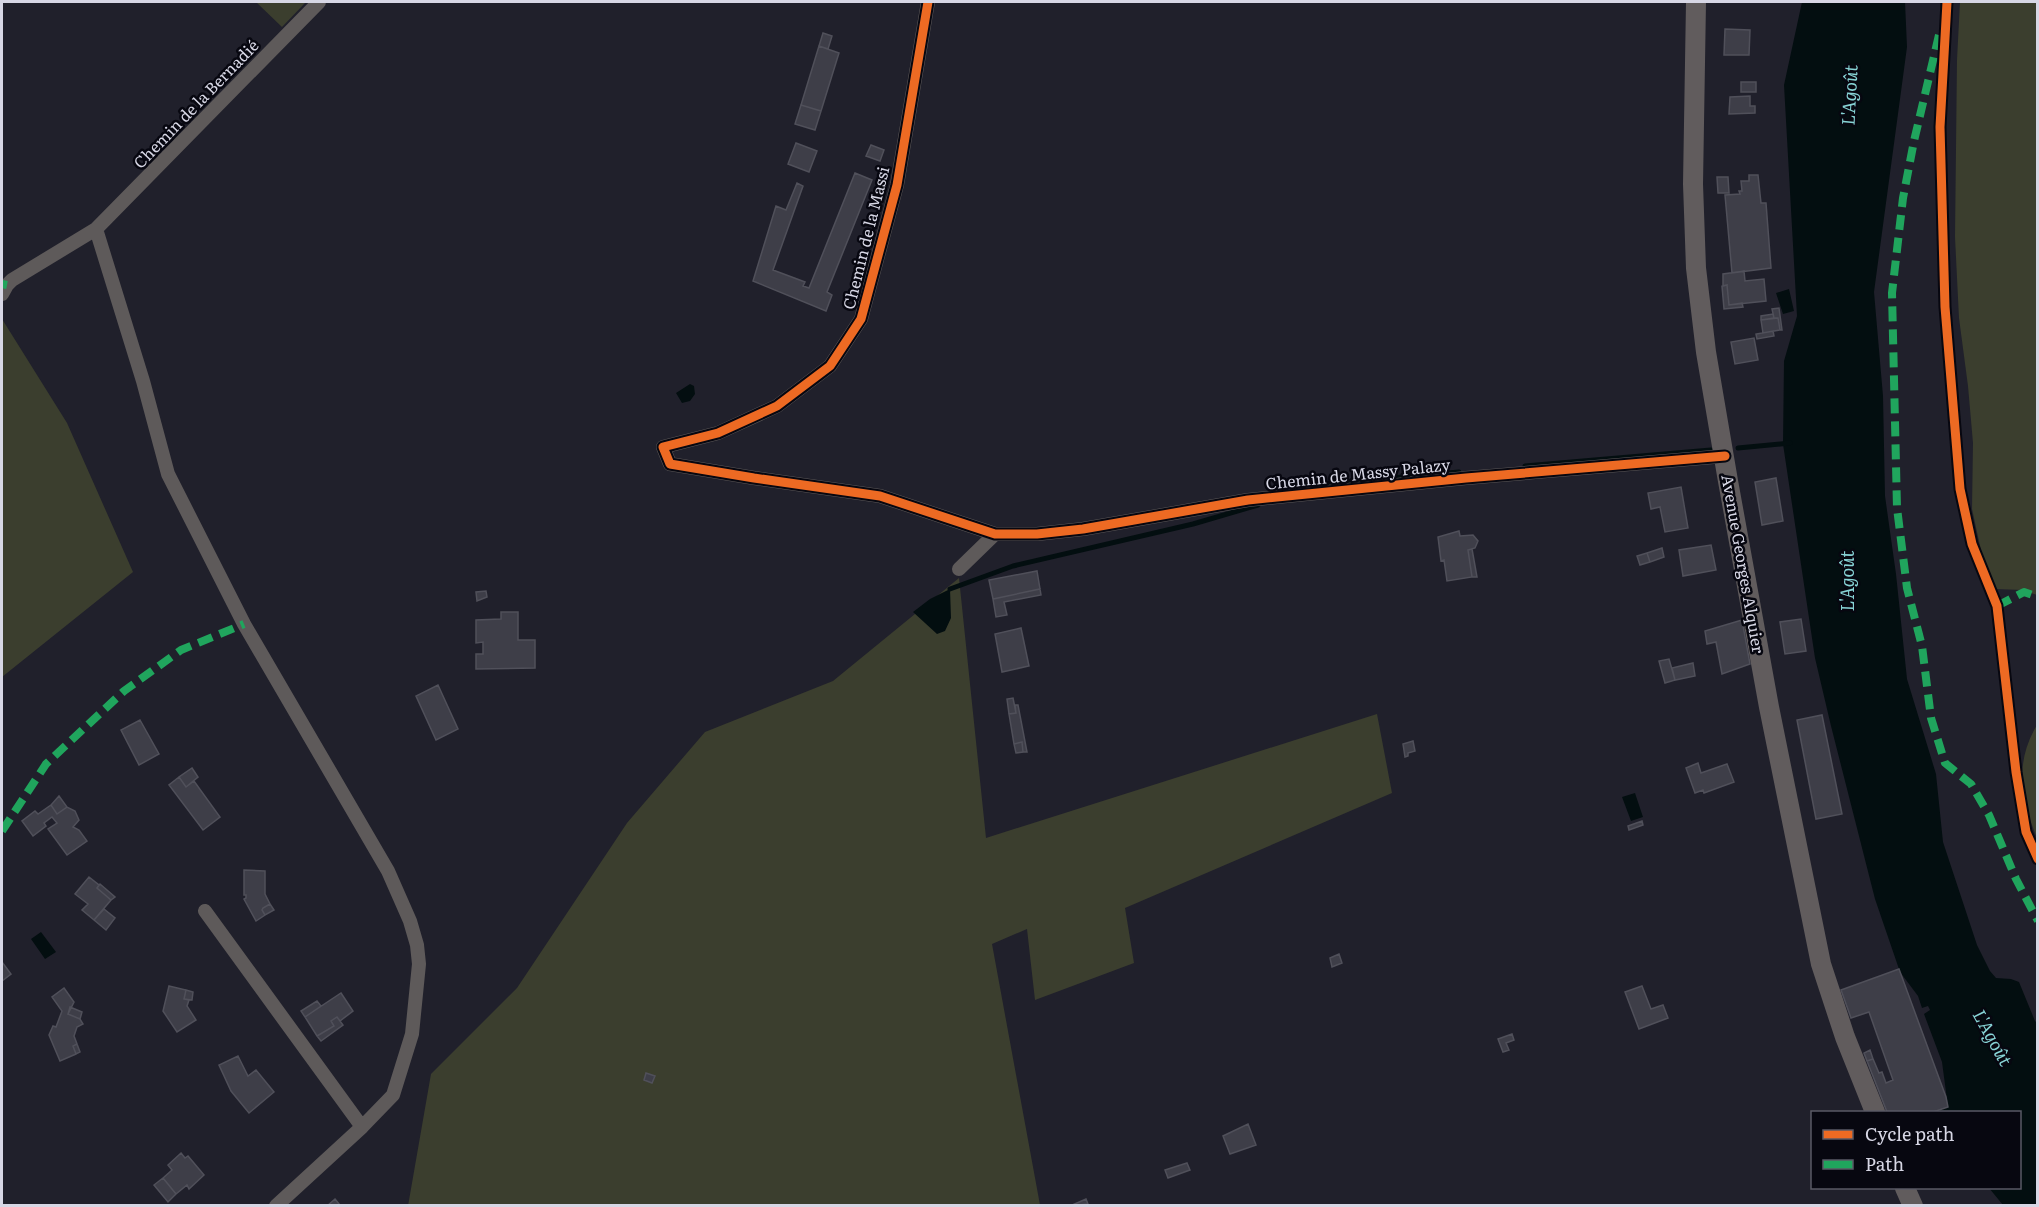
<svg xmlns="http://www.w3.org/2000/svg" width="2039" height="1207" font-family="Literata,serif">
<rect width="100%" height="100%" fill="#20202b"/>
<!-- green -->
<path fill="#3b3e2e" d="M256,2H306L282,27Z
M1960,2H2037V595L2023,590L1995,589L1984,564L1972,509L1973,443L1968,386L1959,318L1955,237L1957,60Z
M2,319L67,423L133,572L2,677Z
M959,578L986,838L1377,714L1392,793L1125,908L1134,963L1035,1000L1027,929L992,944L1040,1205L408,1206L431,1074L517,988L627,823L705,732L833,681Z
M2037,725V838C2021,799 2014,763 2037,725Z"/>
<!-- water -->
<path fill="#030e10" d="M1802,2H1905L1907,47L1874,292L1883,396L1885,496L1896,574L1907,679L1936,774L1943,842L1977,945L1990,971L1996,978L2011,979L2019,982L2035,1021L2037,1023V1205H2003L1989,1188H2020V1112H1933L1948,1107L1942,1062L1924,1014L1930,1010L1928,1006L1922,1008L1918,996L1900,972L1875,899L1831,726L1815,658L1783,444L1784,361L1797,316L1784,85Z
M1789,289L1794,311L1783,314L1776,293Z
M690,384L694,386L695,394L690,401L682,403L676,393Z
M950,589L951,618L945,631L937,634L913,612L930,599Z
M1635,793L1643,817L1631,821L1622,797Z
M41,932L56,952L45,959L31,939Z"/>
<g fill="none" stroke-linecap="round" stroke-linejoin="round">
<!-- stream -->
<path stroke="#030e10" stroke-width="5" d="M1738,448L1790,443
M1525,466L1711,450
M1324,484L1459,472
M950,589L1013,566L1193,524L1258,505"/>
</g>
<!-- building -->
<path fill="#3e3e48" stroke="#50505a" stroke-width="1.5" d="M1725,29L1750,30L1749,55H1724Z
M823,33L832,36L828,49L819,46Z
M819,46L839,53L821,111L801,105Z
M1741,82H1756V92H1741Z
M1750,96V106H1755V113L1729,114L1730,97Z
M801,105L821,111L815,130L795,124Z
M796,143L817,151L809,172L788,164Z
M871,145L884,150L880,161L866,156Z
M855,173L872,180L827,292L832,295L826,311L753,281L776,206L786,210L797,183L803,186L773,270L805,282L803,286L809,288Z
M1749,175H1758L1761,203H1766L1771,268L1732,273L1725,195L1740,194L1739,191H1742L1741,181H1749Z
M1717,177H1728L1729,193H1718Z
M1744,271L1745,281L1764,279L1766,301L1729,305L1727,285L1723,286V274Z
M1727,285L1729,305L1742,303L1743,307L1724,309L1722,286Z
M1779,308L1782,330H1780L1778,318H1774L1772,309Z
M1773,314L1774,318L1761,320V316Z
M1778,318L1780,330L1763,333L1761,320Z
M1773,331L1774,336L1757,339L1756,334Z
M1754,338L1758,360L1735,364L1731,342Z
M1776,478L1783,521L1762,525L1755,482Z
M1681,487L1688,528L1665,532L1660,507L1651,509L1648,493Z
M1459,531L1460,536L1473,535L1478,541L1475,548L1468,550L1472,577L1447,581L1444,560L1441,561L1438,537Z
M1711,545L1716,570L1683,576L1679,550Z
M1662,548L1664,557L1650,562L1647,553Z
M1472,549L1477,577H1472L1468,550Z
M1647,553L1650,562L1640,565L1637,556Z
M1037,571L1040,589L993,599L989,580Z
M1040,589L1041,595L1004,602L1007,615L996,617L993,599Z
M486,591L487,597L477,601L476,592Z
M501,612H518V640H535V668L476,669V654H483V642L476,643V620L501,619Z
M1801,619L1806,651L1785,654L1780,622Z
M1742,620L1750,664L1722,674L1716,642L1707,644L1705,631Z
M1021,628L1029,666L1002,672L995,634Z
M1669,659L1675,680L1665,683L1659,661Z
M1693,663L1695,676L1675,680L1672,668Z
M438,685L458,729L436,740L416,696Z
M1013,698L1016,713L1009,714L1007,699Z
M1015,705H1018L1027,752H1023L1022,742L1014,744L1009,714L1016,713Z
M1822,715L1842,814L1816,819L1797,720Z
M140,720L159,754L139,765L121,730Z
M1413,741L1415,751L1408,753V756L1405,757L1403,744Z
M1022,742L1023,752L1016,753L1014,744Z
M1698,763L1701,773L1727,764L1734,782L1704,793L1703,790L1695,793L1686,768Z
M192,768L198,777L186,787L179,777Z
M179,777L186,787L194,781L220,817L203,830L169,785Z
M59,796L67,807L57,814L51,805Z
M51,805L57,814L67,807L75,811L79,820L73,827L79,830L87,841L67,855L48,829L57,823L52,817L44,823L46,826L33,836L22,821L35,811L38,814Z
M1642,821L1643,825L1629,830L1628,826Z
M244,870L265,871V894L270,904L263,908L262,910L265,915L256,921L244,899L246,898V895H244Z
M89,877L99,885L97,888L111,900L94,920L82,910L88,904L75,894Z
M100,884L115,897L111,900L97,888Z
M270,904L274,910L265,915L262,910L263,908Z
M104,909L115,918L106,930L94,920Z
M1339,954L1342,963L1332,967L1330,958Z
M2,962L11,974L2,981Z
M1899,969L1946,1097L1948,1107L1933,1112H1887L1867,1061L1873,1059L1879,1073L1882,1072L1886,1083L1893,1080L1869,1012L1851,1018L1841,990Z
M169,986L186,990L184,999L189,1000L187,1006L196,1020L177,1032L163,1011Z
M1642,986L1651,1009L1663,1005L1668,1018L1639,1029L1625,992Z
M64,988L74,1002L68,1014L80,1019L83,1024L77,1027L74,1036L77,1044L73,1046L76,1054L60,1061L49,1035L53,1026L56,1027L62,1011L52,997Z
M186,990L193,992L192,1000L184,999Z
M341,993L353,1011L340,1021L337,1017L331,1021L334,1026L317,1036L305,1017Z
M317,1001L321,1006L305,1017L301,1011Z
M70,1007L82,1012L80,1019L68,1014Z
M337,1017L343,1025L321,1041L317,1036L334,1026L331,1021Z
M1512,1034L1514,1040L1506,1043L1509,1050L1503,1052L1498,1039Z
M77,1044L80,1052L76,1054L73,1046Z
M1870,1050L1873,1059L1867,1061L1864,1053Z
M238,1056L248,1076L256,1070L274,1092L249,1113L231,1091L219,1065Z
M646,1073L655,1076L652,1083L644,1080Z
M1248,1124L1256,1145L1230,1154L1223,1136Z
M181,1153L185,1158L188,1156L204,1175L189,1189L187,1185L176,1194L163,1178L172,1170L168,1165Z
M1187,1163L1190,1170L1168,1178L1165,1170Z
M163,1178L176,1194L168,1202L154,1185Z
M335,1199L340,1205L327,1206Z
M1086,1199L1088,1204L1070,1206Z"/>
<g fill="none" stroke-linecap="round" stroke-linejoin="round">
<!-- minor -->
<path stroke="#5e5a5a" stroke-width="14" d="M928,2L897,185L861,319L830,366L777,406L718,433L663,447L670,464L754,478L880,496L995,534H1037L1083,529L1248,500L1466,478L1725,456
M96,229L143,381L168,474L244,624L388,871L410,921L417,945L419,964L412,1034L393,1095L362,1127L276,1206
M2,294L7,285L12,280L96,229L319,2
M959,569L995,534
M205,911L362,1127"/>
<!-- secondary -->
<path stroke="#615c5d" stroke-width="20" d="M1696,2L1693,184L1696,268L1706,352L1728,481L1769,707L1821,964L1845,1037L1875,1112
M1905,1188L1913,1206"/>
<!-- quiet -->
<path stroke="#20a55d" stroke-width="8" stroke-dasharray="15 8" stroke-linecap="butt" d="M1939,35L1914,141L1903,198L1892,293L1897,508L1907,588L1922,646L1931,718L1945,763L1971,784L1989,815L2016,879L2038,921
M2,284L7,285
M1997,606L2024,592L2038,597
M2,831L46,764L124,691L181,650L244,624"/>
<!-- cycleway casing -->
<g stroke="#070710" stroke-width="13">
<path id="cycleway" d="M928,2L897,185L861,319L830,366L777,406L718,433L663,447L670,464L754,478L880,496L995,534H1037L1083,529L1248,500L1466,478L1725,456
M1947,2L1940,127L1945,307L1960,489L1972,544L1997,606L2016,772L2026,832L2038,859"/>
</g>
<!-- cycleway -->
<use href="#cycleway" stroke="#ed6a23" stroke-width="9"/>
</g>
<g text-anchor="middle" stroke-width="5" stroke-linejoin="round" paint-order="stroke">
<!-- street labels -->
<g font-size="16" fill="#d7d7e5" stroke="#070710">
<text transform="translate(196 104) rotate(-46)" y="6">Chemin de la Bernadié</text>
<text transform="translate(866 238) rotate(-76)" y="6">Chemin de la Massi</text>
<text transform="translate(1358 474) rotate(-6)" y="6">Chemin de Massy Palazy</text>
<text transform="translate(1743 564) rotate(80)" y="6">Avenue Georges Alquier</text>
</g>
<!-- water labels -->
<g font-size="18" font-style="italic" fill="#87d3d5" stroke="#070710">
<text transform="translate(1850 95) rotate(-87)" y="6">L'Agoût</text>
<text transform="translate(1848 581) rotate(-90)" y="6">L'Agoût</text>
<text transform="translate(1992 1038) rotate(61)" y="6">L'Agoût</text>
</g>
</g>
<!-- border -->
<rect width="2039" height="1207" fill="none" stroke="#d7d7e5" stroke-width="6"/>
<!-- legend -->
<rect x="1811" y="1111" width="210" height="78" fill="#070710" stroke="#5a5a65" stroke-width="1.5"/>
<rect x="1823" y="1130" width="30" height="9" fill="#ed6a23" stroke="#5a5a65" stroke-width="1.5"/>
<text x="1865" y="1141" font-size="18" fill="#d7d7e5">Cycle path</text>
<rect x="1823" y="1160" width="30" height="9" fill="#20a55d" stroke="#5a5a65" stroke-width="1.5"/>
<text x="1865" y="1171" font-size="18" fill="#d7d7e5">Path</text>
</svg>
